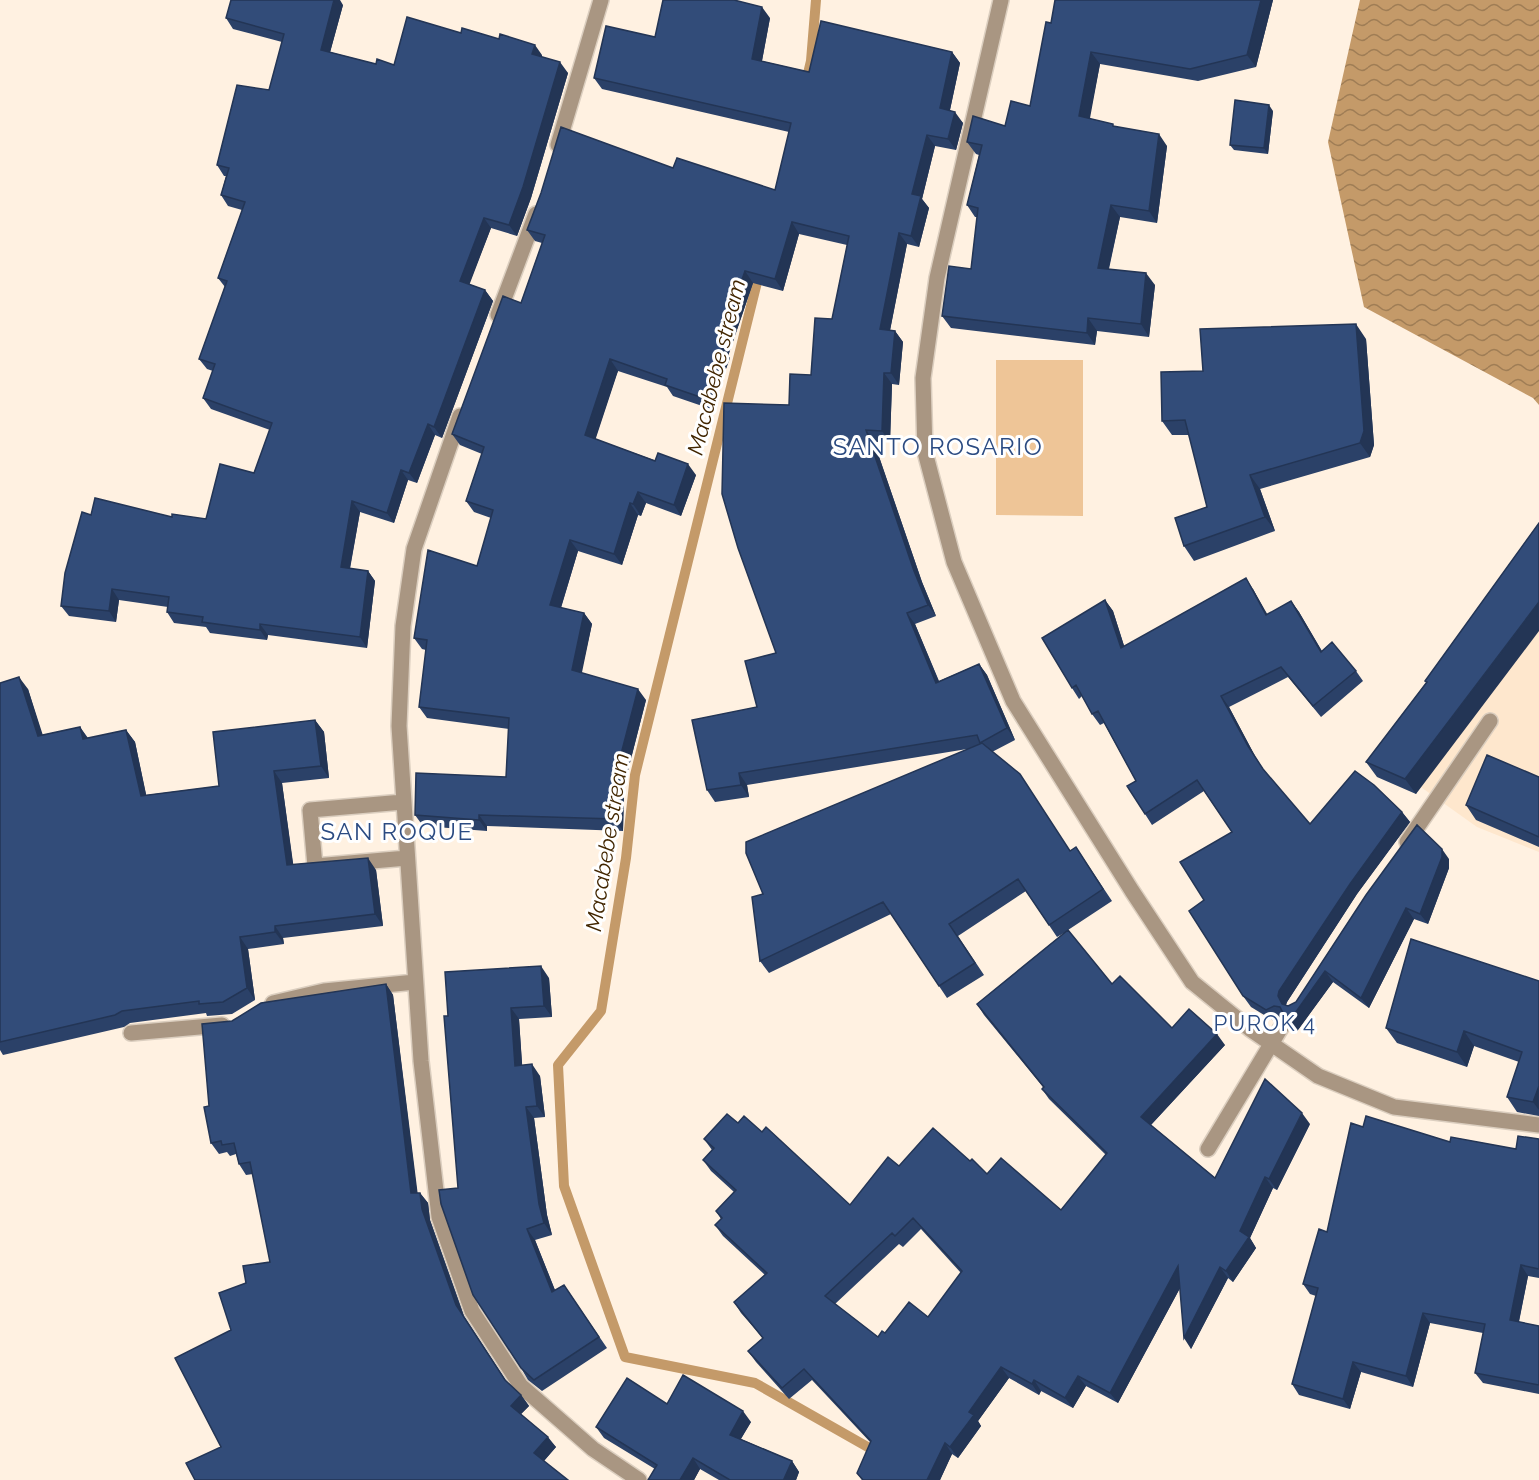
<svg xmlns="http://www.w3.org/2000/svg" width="1539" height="1480" font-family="Raleway,sans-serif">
<defs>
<pattern id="water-waves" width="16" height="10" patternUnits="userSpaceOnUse" patternTransform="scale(1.5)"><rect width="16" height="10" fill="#c49a69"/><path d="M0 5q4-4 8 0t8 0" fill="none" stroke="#9f7d55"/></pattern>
</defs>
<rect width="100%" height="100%" fill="#fff1e1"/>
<!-- built -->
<path fill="#fee7cd" d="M1539,539V852L1477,827L1373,753Z"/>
<!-- pitch -->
<path fill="#eec597" d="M996,360H1083V516L996,515Z"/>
<!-- water -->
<path fill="url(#water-waves)" d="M1360,0H1539V405L1533,398L1364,307L1328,142Z"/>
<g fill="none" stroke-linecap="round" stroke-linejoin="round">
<!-- stream -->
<path stroke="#c49a69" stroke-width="10" d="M805,86L811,61L816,0
M760,270L635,775L626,858L601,1011L558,1065L564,1186L625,1357L755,1383L880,1454"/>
<!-- minor casing -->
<g stroke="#dbcebf" stroke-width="18">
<path id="minor" d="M1001,0L937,278L923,378L925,452L954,562L1013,701L1132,891L1192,982L1250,1029L1318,1076L1394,1107L1539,1125
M558,145L601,0
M498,315L536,214
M460,416L414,549L403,626L399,726L421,1061L439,1217L472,1311L521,1386L593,1449L639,1480
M403,802L310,810L315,866L407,858
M1407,842L1490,721
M273,1003L324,991L415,982
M131,1033L222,1025
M1208,1149L1282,1026"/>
</g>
<!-- minor -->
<use href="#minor" stroke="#a99682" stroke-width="15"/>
</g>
<!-- wall -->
<path fill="#2b4168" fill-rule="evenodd" d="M1055,0H1273L1256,67L1198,81L1100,64L1089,119L1115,127L1167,146L1157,223L1120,217L1109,269L1155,285L1149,337L1097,331L1095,345L951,328L942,316L971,269L977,217H975L967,205L979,155L976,154L967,142L1005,126L1030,106L1051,23Z
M343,5L330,52L376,64L394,65L542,55V57L568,73L531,198L517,236L491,228L469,284L485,290L493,301L442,438L435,435L417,483L408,480L394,523L360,512L350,569L368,571L375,581L367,648L268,635L267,640L210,633L206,627L174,623L167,612L168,607L119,600L116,622L69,616L61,606L91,515L206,519L254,473L270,430L211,409L203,398L213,371L207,369L199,359L225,287L218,278L242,210L228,206L221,195L226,176H224L217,165L269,90L282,42L233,29L226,18Z
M770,18L762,61L809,72L952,52L960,63L950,110L963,123L956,150L935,146L922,199L929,208L919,247L907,244L890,330L895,331L903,342L899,385L892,384L890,442H874L922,582L936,616L915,624L939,681L979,664L987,675L1015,740L992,752L1070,851L1076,847L1112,901L1068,930L1112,984L1172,1028L1225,1045L1151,1125L1215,1178L1310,1124L1277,1190L1273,1188L1250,1238L1256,1248L1233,1282L1228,1278L1191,1349L1180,1288L1118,1403L1086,1386L1073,1408L1041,1391L1039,1395L1009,1378L978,1421L981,1426L958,1458L952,1454L940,1480H862L857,1473L871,1443L812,1380L789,1399L756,1362L748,1351L763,1338L741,1313L734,1302L765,1275L723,1236L715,1225L721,1219L716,1211L734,1192L711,1171L703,1160L712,1150L704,1139L738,1123L762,1132L850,1205L899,1166L970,1161L987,1174L1061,1210L1106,1155L1049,1099L1042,1089L1043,1087L984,1015L977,1004L1064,933L1057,937L1026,891L958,936L984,975L947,998L891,914L769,973L760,961L763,894L967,749L747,785L749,797L715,802L707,790L757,707L776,653L789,405L811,375L832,319L847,245L799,234L783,291L753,283L728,356L730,358L711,409L673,396L667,387L618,371L616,376L595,439L696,475L681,516L646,503L641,516L638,515L622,565L578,551L561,608L584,613L592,624L581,673L646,700L623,790L624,792L623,831L487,826V831L423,826L415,815L506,777L509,729L427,718L419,707L426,650L422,649L414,638L477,566L491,518L474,512L466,501L482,454L460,445L452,434L521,303L542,243L535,241L527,230L673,168L775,190L789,132L602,89L594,78L655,37ZM921,1229L961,1273L928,1317L878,1337L835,1304L899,1244L903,1247Z
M1273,111L1268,154L1234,150L1230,145Z
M1366,339L1374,445L1370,457L1260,489L1275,531L1194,561L1184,546L1207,507L1189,435H1172L1162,421L1203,371Z
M1539,523L1416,794L1377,777L1366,762L1426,683L1425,681Z
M1253,589L1267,615L1291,601L1299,612L1322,651L1356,671L1363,681L1321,717L1288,677L1229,707L1255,756L1265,772L1310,824L1402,812L1410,822L1357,894L1287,1002L1286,1005L1288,1006L1296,1002L1366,895L1449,859V868L1428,924L1414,919L1369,1008L1333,982L1295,1034L1290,1031L1283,1020L1284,1017L1282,1016L1274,1021L1251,1007L1243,996L1204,900L1232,832L1204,791L1152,825L1145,814L1136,781L1104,723L1100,725L1092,714L1082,696L1079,699L1072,688L1105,600L1113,611L1124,646Z
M0,683L28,689L42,735L80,727L88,738L126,730L135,742L146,795L219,786L315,720L324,732L329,778L282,783L293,865L376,870L383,926L283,938L284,944L248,949L255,1000L232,1014L207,1016L206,1013L130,1023L124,1027L3,1055L0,1050Z
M1539,777V847L1476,820L1466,805Z
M549,978L552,1017L519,1019L522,1065L540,1076L545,1117L534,1118L547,1215L552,1235L535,1240L555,1290L564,1285L607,1348L542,1391L528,1380L521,1368L458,1188L448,1016Z
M1539,981V1116L1517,1112L1507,1097L1519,1062L1474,1046L1467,1067L1397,1043L1386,1028Z
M386,984L393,995L417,1193H420L428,1203L430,1220L464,1316L507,1382L521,1395L529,1406L521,1414L556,1447L544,1461L221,1447L231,1330L246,1283L270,1262L253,1174L246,1175L239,1164L236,1154L230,1156L227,1152L219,1154L211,1143L209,1106L232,1021Z
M1363,1127L1450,1142L1516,1149L1539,1139V1278L1528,1276L1519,1322L1539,1326V1394L1483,1383L1475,1373L1483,1333L1430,1323L1413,1387L1361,1372L1350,1409L1299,1395L1292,1384L1316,1296L1310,1294L1303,1284L1327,1232Z
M667,1404L751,1422L741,1439L792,1461L799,1472L796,1480H719L700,1469L694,1480H648L655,1469L604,1438L596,1427Z"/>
<!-- shaded-wall -->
<path fill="#233555" d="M334,0H340L343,5L328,60L321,50Z
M1261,0H1273L1256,67L1247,55Z
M762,7L770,18L760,71L752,59Z
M535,45L542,55L539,64L532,54Z
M952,52L960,63L948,119L940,108Z
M1091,52L1100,64L1088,129L1079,116Z
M560,62L568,73L531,198L517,236L509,225Z
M1269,105L1273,111L1268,154L1264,148Z
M955,112L963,123L956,150L948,139Z
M1159,134L1167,146L1157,223L1149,211Z
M927,135L935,146L922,199L929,208L919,247L911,236L912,194Z
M1111,205L1120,217L1106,280L1098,268Z
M484,218L491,228L467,291L460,281Z
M792,222L799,234L783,291L775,279Z
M899,233L907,244L888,341L880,329Z
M745,271L753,283L728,356L730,358L711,409L703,398L719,346Z
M1146,273L1155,285L1149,337L1141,324Z
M485,290L493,301L442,438L434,427Z
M1088,318L1097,331L1095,345L1087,333Z
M1356,324L1366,339L1374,445L1370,457L1360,443Z
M895,331L903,342L899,385L891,373Z
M610,359L618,371L593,447L585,435Z
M884,373L892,384L890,442L882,431Z
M428,424L435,435L417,483L409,473Z
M866,430L874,442L922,582L936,616L928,605L914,571Z
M688,464L696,475L681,516L674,505Z
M401,470L408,480L394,523L387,513Z
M1250,475L1260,489L1275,531L1265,517Z
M638,492L646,503L641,516L633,504Z
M352,501L360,512L348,578L341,567Z
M630,503L638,515L622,565L614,554Z
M570,540L578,551L558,617L550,605Z
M368,571L375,581L367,648L360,637Z
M1246,578L1253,589L1274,626L1266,615Z
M112,589L119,600L116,622L109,611Z
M1105,600L1113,611L1128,658L1121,648Z
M1291,601L1299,612L1328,662L1321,652Z
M1539,602V631L1416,794L1405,779Z
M584,613L592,624L580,682L572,670Z
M907,613L915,624L944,694L936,683Z
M260,624L268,635L267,640L260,630Z
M979,664L987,675L1015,740L1007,728Z
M19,677L28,689L47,748L38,736Z
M638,689L646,700L623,790L624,792L623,831L615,819L614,781Z
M1221,696L1229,707L1255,756L1248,746Z
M315,720L324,732L329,778L321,766Z
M80,727L88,739H83Z
M126,730L135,742L149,808L141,796Z
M274,771L282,783L295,877L287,865Z
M739,773L747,785L749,797L741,785Z
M1402,812L1410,822L1357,894L1287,1002L1285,1007L1282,1004L1278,996L1279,991L1350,884Z
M479,815L487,826V831L479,820Z
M1442,849L1449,859V868L1428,924L1420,914Z
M368,858L376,870L383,926L375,914Z
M1406,908L1414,919L1369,1008L1361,998Z
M275,926L283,938L284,944L275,932Z
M240,937L248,949L255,1000L247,988Z
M541,966L549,978L552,1017L544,1006Z
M1325,971L1333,982L1295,1034L1288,1023Z
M386,984L393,995L419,1204L411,1193Z
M511,1008L519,1019L523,1077L515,1066Z
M1464,1031L1474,1046L1467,1067L1457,1052Z
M1217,1034L1225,1045L1148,1128L1141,1117Z
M532,1064L540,1076L545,1117L537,1106Z
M1539,1086V1110L1533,1102Z
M526,1107L534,1118L547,1215L552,1235L544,1223L539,1204Z
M1302,1113L1310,1124L1277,1190L1269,1179Z
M1265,1177L1273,1188L1250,1238L1256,1248L1233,1282L1226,1271L1240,1231Z
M420,1193L428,1203L430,1220L464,1316L456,1305L422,1209Z
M527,1229L535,1240L560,1303L552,1292Z
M1521,1265L1528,1276L1517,1330L1510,1320Z
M1178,1266L1186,1277L1118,1403L1110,1393Z
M1220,1267L1228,1278L1191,1349L1184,1338Z
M1423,1313L1430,1323L1413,1387L1406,1376Z
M1353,1362L1361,1372L1350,1409L1343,1399Z
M1001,1367L1009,1378L978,1421L981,1426L958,1458L950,1447L969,1412Z
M1078,1376L1086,1386L1073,1408L1065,1398Z
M1034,1380L1041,1391L1039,1395L1032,1384Z
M521,1395L529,1406L518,1417L511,1406Z
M743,1411L751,1422L737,1445L730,1435Z
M548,1437L556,1447L542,1463L534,1453Z
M945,1443L952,1454L940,1480H927Z
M693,1458L700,1469L694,1480H680Z
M792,1461L799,1472L796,1480H785L784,1479Z"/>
<!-- building -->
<path fill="#324c79" stroke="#233555" stroke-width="1.5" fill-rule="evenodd" d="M231,0H334L321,50L376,64L377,59L394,65L407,17L461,33L462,28L499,39L500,34L535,45L532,54L560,62L523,187L509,225L484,218L460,281L485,290L434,427L428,424L409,473L401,470L387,513L352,501L341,567L368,571L360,637L260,624V630L202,622L203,617L167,612L169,597L112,589L109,611L61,606L65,573L82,512L91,515L95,498L172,517V514L206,519L220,464L254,473L272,423L203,398L215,364L199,359L227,281L218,278L245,202L221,195L229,168L217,165L237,85L269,90L284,34L226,18Z
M663,0H734L762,7L752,59L809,72L821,21L952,52L940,108L955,112L948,139L927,135L912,194L921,196L911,236L899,233L880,329L895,331L891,373H884L882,431L866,430L914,571L928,605L907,613L936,683L979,664L1007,728L980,743L977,735L739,773L741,785L707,790L692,720L757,707L745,661L776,653L738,548L722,494L724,403L789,405L790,374L811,375L815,318L832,319L849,236L792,222L775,279L745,271L719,346L722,347L703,398L665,385L667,379L610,359L585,435L655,461L658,453L688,464L674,505L638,492L633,504L630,503L614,554L570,540L550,605L584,613L572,670L638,689L614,781L616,780L615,819L479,815V820L415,815L416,773L506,777L509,718L419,707L427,640L414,638L428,550L477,566L493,510L466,501L484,447L452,434L503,296L521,303L545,235L527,230L541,193L561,127L673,168L677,158L775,190L791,123L594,78L606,26L655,37Z
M1055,0H1261L1247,55L1190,69L1091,52L1079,116L1113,124V126L1159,134L1149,211L1111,205L1098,268L1146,273L1141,324L1088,318L1087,333L942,316L949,266L971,269L978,208L967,205L982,145L967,142L973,116L1005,126L1011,101L1030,106L1046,22L1051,23Z
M1235,100L1269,105L1264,148L1230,145Z
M1356,324L1364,431L1360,443L1250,475L1265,517L1184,546L1175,518L1207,507L1185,420L1162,421L1161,372L1203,371L1200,329Z
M1539,523V602L1405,779L1366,762L1427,682L1425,681Z
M1246,578L1266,615L1291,601L1321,652L1332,642L1356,671L1313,706L1281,667L1221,696L1248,746L1263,769L1310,824L1355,771L1374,785L1402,812L1350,884L1279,991L1278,996L1282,1004L1288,1006L1296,1002L1366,895L1417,825L1442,849V857L1420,914L1406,908L1361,998L1325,971L1288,1023L1283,1020L1284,1015L1280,1007L1274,1006L1266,1010L1243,996L1189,911L1204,900L1180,862L1232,832L1197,780L1145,814L1127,786L1136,781L1098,711L1092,714L1076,685L1072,688L1042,638L1105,600L1121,648Z
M19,677L38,736L80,727L83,739L126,730L141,796L219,786L213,732L315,720L321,766L274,771L287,865L368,858L375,914L275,926V932L240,937L247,988L223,1002L199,1004V1001L122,1011L115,1015L0,1042V683Z
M982,743L1020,774L1070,851L1076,847L1103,889L1049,925L1018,879L949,924L975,963L939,986L883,902L760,961L752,897L763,894L746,853V842Z
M1487,755L1539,777V837L1466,805Z
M1068,930L1112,984L1120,976L1172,1028L1189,1009L1217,1034L1141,1117L1215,1178L1265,1079L1302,1113L1269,1179L1265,1177L1240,1231L1249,1237L1226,1271L1220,1267L1184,1338L1178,1266L1110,1393L1078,1376L1065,1398L1034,1380L1032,1384L1001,1367L969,1412L974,1415L950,1447L945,1443L927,1480H863L857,1473L871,1441L804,1369L782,1388L748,1351L763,1338L734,1302L767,1273L715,1225L722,1218L716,1211L736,1190L703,1160L714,1148L704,1139L727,1114L738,1123L744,1116L762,1132L766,1127L850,1205L888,1157L899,1166L933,1128L970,1161L972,1159L987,1174L1001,1158L1061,1210L1107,1153L1042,1089L1044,1087L977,1004ZM913,1218L962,1271L928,1317L909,1302L885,1333L882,1331L878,1337L825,1296L892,1233L895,1236Z
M1411,939L1539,981V1086L1533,1102L1507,1097L1522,1052L1464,1031L1457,1052L1386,1028Z
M541,966L544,1006L511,1008L515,1066L532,1064L537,1106L526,1107L539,1204L544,1223L527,1229L552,1292L564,1285L599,1337L534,1380L521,1368L473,1295L441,1204L439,1190L458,1188L444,1016H448L445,972Z
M386,984L411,1193H420L422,1209L456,1305L505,1380L521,1395L511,1406L548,1437L534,1453L568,1480H195L186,1463L221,1447L175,1358L231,1330L219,1293L246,1283L243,1266L270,1262L250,1162L239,1164L234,1143L222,1145L221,1141L211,1143L204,1107L209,1106L202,1024L232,1021L261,1003Z
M1366,1116L1450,1142L1451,1137L1516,1149L1518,1136L1539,1139V1269L1521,1265L1510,1320L1539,1326V1385L1475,1373L1485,1324L1423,1313L1406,1376L1353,1362L1343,1399L1292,1384L1318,1288L1303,1284L1319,1229L1327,1232L1351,1123L1363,1127Z
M683,1375L743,1411L730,1435L792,1461L784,1479L786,1480H730L693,1458L680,1480H648L657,1465L596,1427L627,1378L667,1404Z"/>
<g text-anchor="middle" stroke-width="6" stroke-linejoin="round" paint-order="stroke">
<!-- water labels -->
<g font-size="22" font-style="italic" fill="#422600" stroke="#fff">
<text transform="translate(716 367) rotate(-76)" y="8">Macabebe stream</text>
<text transform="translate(607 842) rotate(-81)" y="8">Macabebe stream</text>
</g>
<!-- neighbourhood labels -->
<g font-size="22" letter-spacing="1.5" fill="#2b4b82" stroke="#fff">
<text x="1265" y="1031">PUROK 4</text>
</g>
<!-- quarter labels -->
<g font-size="24" letter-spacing="1.5" fill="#2b4b82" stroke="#fff">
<text x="938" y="455">SANTO ROSARIO</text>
<text x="397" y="840">SAN ROQUE</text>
</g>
</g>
</svg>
